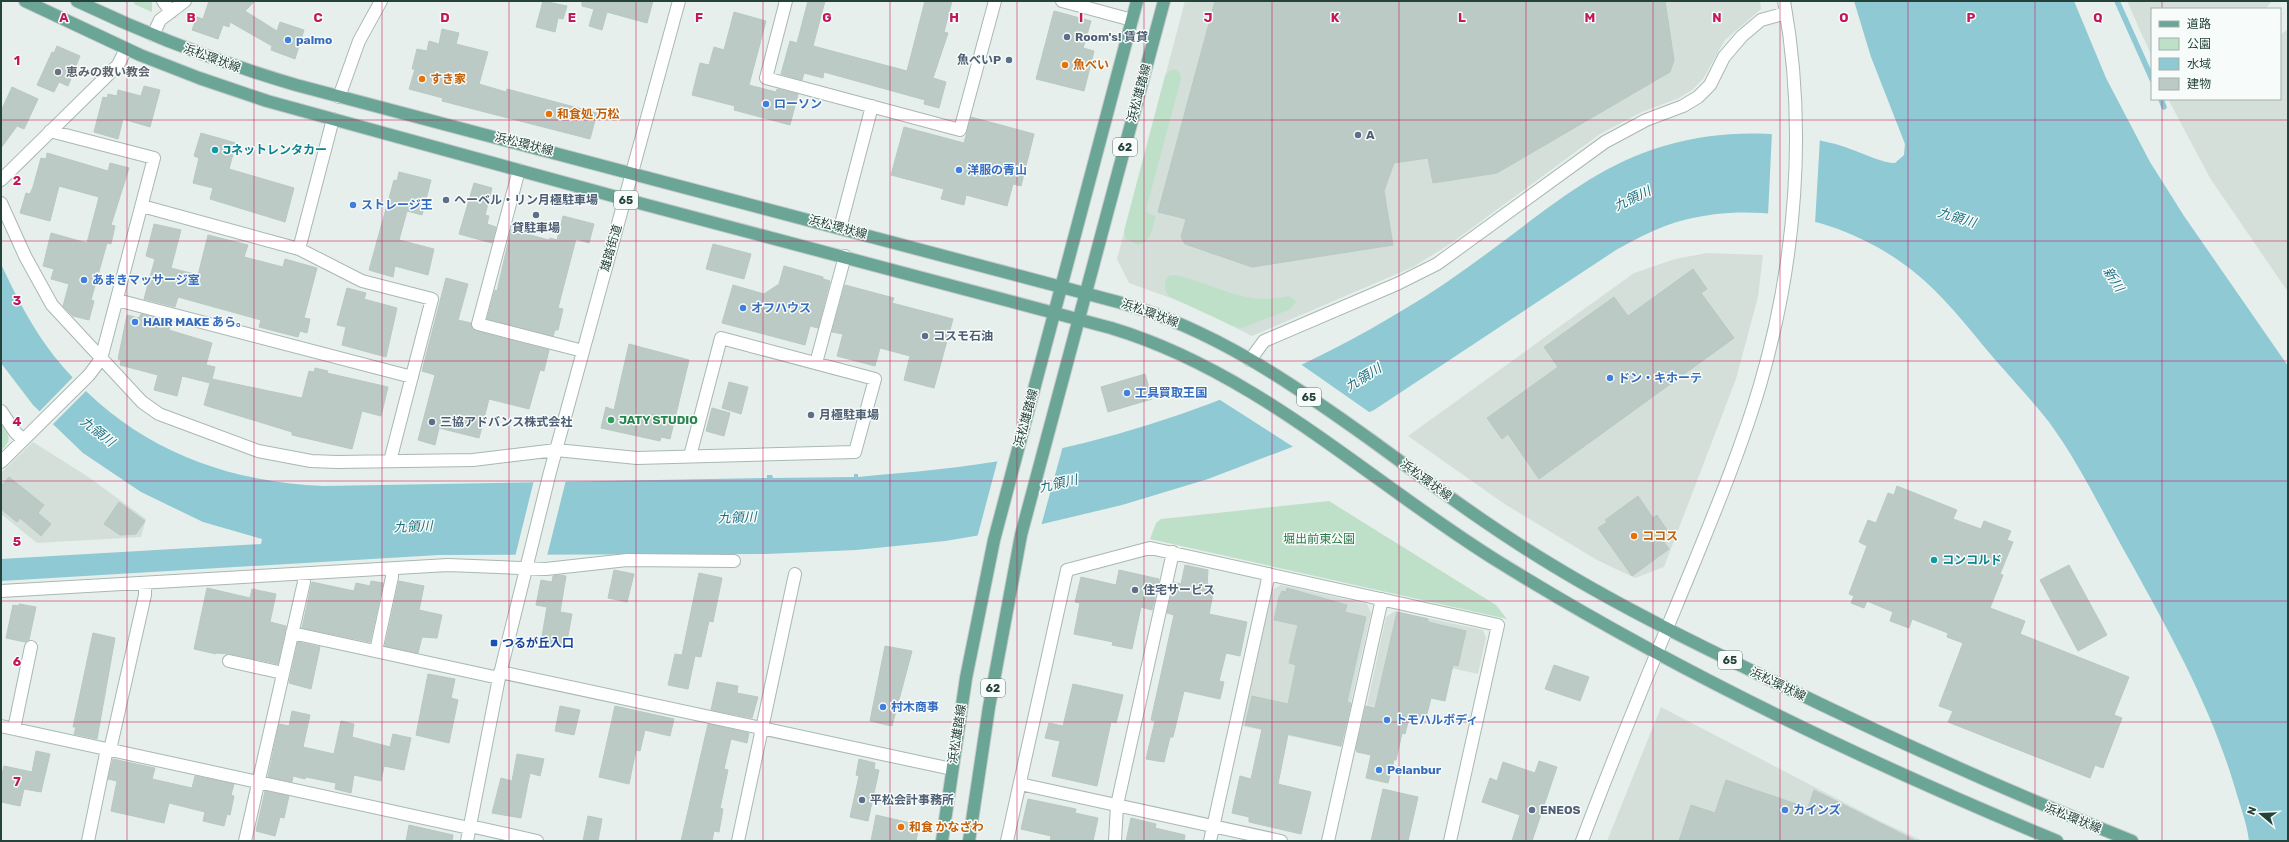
<svg xmlns="http://www.w3.org/2000/svg" width="2289" height="842" font-family="Rubik,'Noto Sans JP',sans-serif">
<rect width="100%" height="100%" fill="#e6efeb"/>
<!-- built -->
<path fill="#d4dfda" d="M1185,1H1760L1761,9L1725,40L1703,79L1692,90L1679,98L1642,112L1600,134L1450,244L1413,267L1252,336L1190,305L1129,283L1117,259Z
M2127,1H2272L2266,9H2152V57Z
M2288,29V292L2210,178L2168,99H2280V35Z
M1707,253L1763,255L1758,297L1736,379L1664,567L1635,578L1597,560L1503,503L1408,436L1634,273L1675,259Z
M33,442L87,476L146,519L141,537L37,543L1,514V473Z
M1281,585L1367,604L1371,613L1341,747L1242,726L1272,590Z
M1395,611L1483,630L1486,638L1478,674L1429,663L1417,716L1367,705L1386,617Z
M1661,707L1882,822L1923,841H1607Z"/>
<!-- green -->
<path fill="#bfe0c8" d="M135,1H152V12L134,4Z
M1175,69L1180,73L1181,79L1146,210V212L1155,216V218C1152,231 1151,241 1138,245L1126,239L1124,231L1165,76L1169,71Z
M1174,275C1217,283 1241,307 1289,296L1296,301L1291,309L1242,328L1233,326L1170,297C1164,290 1163,285 1168,276Z
M1,423C9,436 13,439 1,451Z
M1329,501L1496,605L1507,619L1150,539L1156,523L1161,519Z"/>
<!-- water -->
<path fill="#8ec9d4" d="M1854,1H2074L2106,78L2150,162L2184,216L2288,366V841H2249C2247,823 2240,806 2235,788C2212,710 2173,639 2134,568C2106,520 2082,467 2049,422C2031,399 2010,377 1991,355C1966,325 1943,295 1913,271C1850,221 1763,200 1684,220C1660,226 1638,238 1616,250L1374,410L1292,447L1208,479L1122,505L1034,526L945,541L856,550L766,554L439,555L1,581V559L261,544L262,539L203,522L141,492L83,453L33,405L1,363V264C16,296 32,328 54,356C124,443 214,481 324,486L767,478V475H772L773,478L854,477V474H858V477C913,472 967,468 1021,457C1155,431 1286,381 1403,310C1437,290 1469,267 1501,243C1552,205 1601,164 1664,146C1718,130 1777,130 1831,143C1848,146 1882,164 1895,163L1904,155L1905,144L1871,57Z"/>
<!-- pier -->
<path fill="#e6efeb" d="M1772,132L1820,138L1815,224L1792,218L1768,215Z
M1299,363L1372,414L1295,448L1217,398Z
M74,376L88,389L51,426L38,413Z
M1063,446L1041,526L977,538L998,459Z
M534,480H566L547,556L515,557Z"/>
<g fill="none" stroke-linecap="round" stroke-linejoin="round">
<!-- stream -->
<path stroke="#8ec9d4" stroke-width="5.5" d="M2117,1L2152,79
M2161,99L2164,107"/>
</g>
<!-- building -->
<path fill="#bbcac4" stroke="#b8c9c2" d="M209,1H255L245,11L277,31L280,22L304,30L295,59L271,50L272,46L230,22L229,27L223,25L218,39L192,30L197,17L203,19Z
M543,1L567,6L563,19L558,18L555,32L536,27Z
M582,1H653L647,23L607,12L602,30L589,26L594,9L582,6Z
M808,1H825L813,46L907,71L925,1H952L944,32L948,33L933,78L946,82L939,108L924,104L925,100L824,72L823,78L804,73L802,80L781,74L790,41L797,43Z
M1215,1H1665L1674,60L1670,72L1497,173L1433,183L1428,158L1394,163L1384,191L1393,245L1252,267L1185,244L1181,237L1186,219L1158,212Z
M1054,11L1091,21L1083,48L1094,51L1084,91L1036,79Z
M734,12L766,21L749,85L776,92L777,89L798,94L790,125L734,110L735,106L692,95L700,63L709,65L714,47L724,50Z
M442,29L459,33L456,44L488,52L479,84L506,92L507,89L597,113L590,139L442,101L443,98L409,89L415,69H412L417,49L427,51L429,41L439,44Z
M57,46L80,56L68,86L59,82L54,92L37,85L52,52L54,53Z
M144,86L160,90L150,127L123,119L118,139L94,132L103,97L107,98L108,94L117,96L118,90L141,96Z
M12,87L38,99L24,129L17,126L1,148V111Z
M971,117L1034,134L1021,186L1013,184L1007,206L966,195L964,205L941,199L944,189L891,175L904,127L964,143Z
M201,133L236,143L229,169L294,188L285,222L210,199L213,188L193,183L199,158L194,156Z
M47,153L108,171L110,163L129,168L111,225L115,226L111,244L107,243L91,300L94,301L89,320L73,316L63,306L69,284L51,279L54,269L43,266L51,233L87,243L99,197L59,186L50,221L20,213L26,193L30,194L33,187L41,158L46,159Z
M399,172L431,180L422,215L407,211L399,240L434,249L428,275L395,266L393,277L369,270L394,180L397,181Z
M474,183L492,188L485,215L489,216L487,224L496,227L492,243L459,234Z
M563,216L594,224L589,243L576,239L558,308L563,309L558,330H555L553,336L487,319L495,290L497,291L511,230L549,240L550,238L557,240Z
M154,224L181,230L171,268L198,275L208,235L248,245L244,257L283,267L285,259L317,268L304,318L310,319L307,333L300,331L298,337L259,327L261,320L178,297L175,307L144,299L155,259L146,256Z
M713,244L751,254L744,279L706,269Z
M784,266L823,277V279L830,281L818,328L810,326L805,345L722,323L733,285L764,294L779,284Z
M1693,269L1707,289L1701,293L1734,338L1539,479L1508,434L1502,439L1487,418L1558,367L1544,347L1614,297L1628,316Z
M446,278L468,284L458,320L471,323L472,329L476,331L549,350L544,371L540,370L529,409L489,399L479,438L439,428L435,445L418,440L435,375L422,371Z
M845,285L894,298L892,303L953,319L934,388L904,380L910,356L880,348L875,366L837,356L843,334L832,332Z
M347,288L366,293L364,299L397,308L386,357L342,345L346,327L337,325Z
M141,314L172,322L169,330L212,343L206,365L215,367L212,379L302,398L309,371L314,372L315,368L328,371L327,373L388,387L381,416L362,411L352,449L292,435V432L204,405L210,383L182,376L177,396L154,390L158,375L120,365L121,360L118,359L127,315L139,318Z
M629,344L689,360L670,439L661,437L660,441L601,428L606,407L614,410Z
M1145,374L1152,399L1108,412L1101,387Z
M729,382L748,387L741,414L722,408Z
M712,408L730,413L724,436L706,431Z
M9,477L44,505L38,513L51,524L41,536L20,518L17,522L1,509V486Z
M1897,486L1957,510L1953,519L1981,529L1984,521L2011,531L2007,540L2013,542L2000,574L2003,575L1990,608L2025,621L2020,634L2129,677L2114,715L2122,718L2103,768L2095,765L2090,778L1948,722L1953,711L1939,706L1963,643L1947,637L1948,633L1912,619L1909,628L1890,621L1893,612L1867,601L1864,608L1851,603L1854,596L1849,594L1867,546L1859,542L1868,520L1876,523L1888,493L1894,495Z
M1638,496L1653,518L1657,515L1669,533L1661,538L1669,549L1632,576L1598,528L1607,522L1605,520Z
M119,502L145,521L136,534L120,535L104,524Z
M1185,565L1208,570L1207,587L1214,589L1209,614L1247,622L1240,656L1226,653L1219,681L1224,682L1220,699L1184,691L1173,737H1170L1164,762L1146,759L1155,721L1151,720L1174,615L1167,613L1174,582L1181,584Z
M2069,565L2107,635L2078,651L2040,580Z
M614,570L634,574L627,602L608,598Z
M1119,570L1159,579L1152,610L1141,607L1132,649L1112,645L1113,642L1074,634L1080,603L1075,602L1081,577L1116,585Z
M699,573L722,578L713,622L709,621L701,657L695,656L688,689L668,685L675,654L682,655Z
M559,575L566,576L560,612L572,614L567,641L562,640L561,646L541,642L547,607L536,605L541,580L552,582L553,576Z
M371,581L383,583L370,642L302,628L312,582L354,591L356,583L370,586Z
M399,581L424,586L419,610L442,615L437,638L422,637L418,653L385,646Z
M207,588L250,598L252,589L276,594L270,622L286,626L278,664L231,654L216,653V654L194,649Z
M1287,588L1347,605L1345,612L1366,617L1347,702L1351,703L1341,746L1288,734L1278,784L1311,792L1301,834L1249,822V817L1232,813L1240,776L1251,779L1262,729L1245,725L1252,696L1288,704L1296,665L1289,663L1298,625L1274,620L1279,597L1282,591L1286,592Z
M19,604L36,607L29,640L25,642L6,638L13,605L19,606Z
M1397,612L1428,619V622L1466,631L1458,666L1453,665L1445,701L1431,698L1426,718L1410,714L1405,734L1402,733L1396,760H1394L1388,783L1366,778L1371,755L1357,752L1356,749L1366,706L1375,708Z
M93,633L115,638L97,739L74,734L76,727H73Z
M298,642L320,647L311,689L289,683Z
M885,646L912,651L892,726L870,721Z
M1554,665L1589,677L1580,701L1545,689Z
M428,674L455,679L451,698L458,700L449,743L416,735Z
M717,682L738,686L737,693L758,697L752,718L711,710Z
M1073,684L1123,695L1116,723L1111,722L1097,786L1052,776L1060,741L1045,738L1049,723L1063,726Z
M560,706L580,710L574,735L555,731Z
M615,706L674,719L670,736L645,730L640,751L636,750L629,784L599,777Z
M292,711L310,715L303,747L334,754L341,721L354,724L352,737L390,747L393,734L411,738L404,770L384,766L381,781L354,775L351,793L335,789L336,783L306,777L305,779L293,776L292,782L268,777L279,724L289,726Z
M708,724L749,733L747,743L731,739L724,769L728,770L720,808L723,809L719,832L714,831L712,841H681Z
M36,751L50,754L41,792L24,789L20,806L1,802V778L4,766L32,772Z
M517,754L544,759L540,776L530,773L521,818L492,813L501,778L512,781Z
M113,759L155,768L152,779L192,788L195,776L234,784L231,795L234,796L230,815L227,814L224,826L203,821L205,812L169,803L164,823L111,811L117,781L108,779Z
M859,759L875,763L874,769L879,770L868,821L850,817L859,776L856,775Z
M1539,761L1557,767L1532,841H1512L1520,815L1482,802L1490,778L1497,781L1503,762L1535,773Z
M1726,780L1808,808L1814,790L1916,841H1679L1691,805L1715,813Z
M1383,789L1418,797L1408,841H1371Z
M265,791L289,796L284,818L280,817L275,836L256,831Z
M1028,799L1076,809L1075,813L1098,818L1093,841H1050L1051,836L1021,829Z
M876,815L919,825L916,841H871Z
M588,816L602,819L598,841H583Z
M1131,818L1156,824L1155,828L1185,835L1184,841H1126Z
M409,825L453,835L452,841H406Z"/>
<g fill="none" stroke-linecap="round" stroke-linejoin="round">
<!-- minor casing -->
<g stroke="#a8b8b2" stroke-width="14">
<path id="minor" d="M163,1L171,12
M786,1L766,78L960,130L995,1
M1062,1L1132,20
M153,35L160,20L185,1
M339,97L359,41L381,1
M519,170L478,324L583,351
M1,180L118,65L126,49
M1,203L25,256L52,305L142,402L159,414L258,451L311,461L337,462L473,460L556,450L637,458L855,452L875,379L721,338L690,456
M142,206L299,249L362,281L432,299L390,461
M840,228L872,106
M299,249L333,119
M117,300L412,377
M1250,360L1264,341L1397,284L1437,264L1605,142L1646,120L1683,106L1698,97L1710,85L1724,57L1742,36L1761,20L1786,13
M816,363L845,256
M1,411L15,432L23,440
M1,462L89,375L101,359L154,158L50,131
M1,591L448,565L546,569L627,560L734,561
M292,633L499,678
M376,651L392,577V569
M229,661L283,673
M500,672L952,769
M1,726L469,828
M14,729L31,647
M110,750L145,595V583
M1020,784L1281,841
M470,826L537,841
M88,841L107,749
M245,841L304,582L303,574
M467,841L499,678L550,472L679,1
M738,841L795,574
M1007,841L1067,570L1150,548L1498,625L1450,841
M1115,841L1117,805L1173,552
M1210,841L1269,574
M1328,841L1382,599
M1582,841C1617,747 1656,655 1694,563C1718,504 1742,446 1760,385C1796,262 1807,128 1784,1"/>
</g>
<!-- major casing -->
<g stroke="#c2cac8" stroke-width="14">
<path id="major" d="M25,1L140,55L199,78L267,101L624,199L1111,328C1258,372 1371,483 1499,562C1676,672 1866,762 2057,841
M77,1C148,35 221,63 296,85L1118,302C1212,328 1293,384 1371,440C1430,483 1489,527 1552,565C1626,610 1705,648 1783,686C1898,742 2013,794 2132,841
M942,841L966,678L994,540L1137,1
M969,841L989,707L1021,535L1164,1"/>
</g>
<!-- minor -->
<use href="#minor" stroke="#fff" stroke-width="12"/>
<!-- major -->
<use href="#major" stroke="#6aa596" stroke-width="12"/>
</g>
<!-- grid -->
<path fill="none" stroke="#c2185b" stroke-width="1" stroke-opacity="0.55" d="M127,1V841M254,1V841M382,1V841M509,1V841M636,1V841M763,1V841M890,1V841M1017,1V841M1144,1V841M1272,1V841M1399,1V841M1526,1V841M1653,1V841M1780,1V841M1908,1V841M2035,1V841M2162,1V9M2162,99V841M1,120H2288M1,241H2288M1,361H2288M1,481H2288M1,601H2288M1,722H2288"/>
<!-- markers -->
<g fill="#5c6f8a" stroke="#f7fbf9" stroke-width="1.5">
<circle cx="1067" cy="37" r="4"/>
<circle cx="1009" cy="60" r="4"/>
<circle cx="1358" cy="135" r="4"/>
<circle cx="446" cy="200" r="4"/>
<circle cx="536" cy="215" r="4"/>
<circle cx="925" cy="336" r="4"/>
<circle cx="811" cy="415" r="4"/>
<circle cx="432" cy="422" r="4"/>
<circle cx="1135" cy="590" r="4"/>
<circle cx="862" cy="800" r="4"/>
<circle cx="1532" cy="810" r="4"/>
</g>
<g fill="#3f7fe0" stroke="#f7fbf9" stroke-width="1.5">
<circle cx="288" cy="40" r="4"/>
<circle cx="766" cy="104" r="4"/>
<circle cx="959" cy="170" r="4"/>
<circle cx="353" cy="205" r="4"/>
<circle cx="84" cy="280" r="4"/>
<circle cx="743" cy="308" r="4"/>
<circle cx="135" cy="322" r="4"/>
<circle cx="1610" cy="378" r="4"/>
<circle cx="1127" cy="393" r="4"/>
<circle cx="883" cy="707" r="4"/>
<circle cx="1387" cy="720" r="4"/>
<circle cx="1379" cy="770" r="4"/>
<circle cx="1785" cy="810" r="4"/>
</g>
<g fill="#e8710a" stroke="#f7fbf9" stroke-width="1.5">
<circle cx="1065" cy="65" r="4"/>
<circle cx="422" cy="79" r="4"/>
<circle cx="549" cy="114" r="4"/>
<circle cx="1634" cy="536" r="4"/>
<circle cx="901" cy="827" r="4"/>
</g>
<circle fill="#6b7280" stroke="#f7fbf9" stroke-width="1.5" cx="58" cy="72" r="4"/>
<g fill="#0f9aa8" stroke="#f7fbf9" stroke-width="1.5">
<circle cx="215" cy="150" r="4"/>
<circle cx="1934" cy="560" r="4"/>
</g>
<circle fill="#2e9e5b" stroke="#f7fbf9" stroke-width="1.5" cx="611" cy="420" r="4"/>
<rect fill="#1a4fb4" stroke="#f7fbf9" stroke-width="1.5" x="490" y="639" width="8" height="8" rx="2"/>
<g text-anchor="middle" stroke-width="3" stroke-linejoin="round" paint-order="stroke">
<!-- shield labels -->
<g fill="#f7fbf9" stroke="#637a73" stroke-width="1">
<rect x="1113" y="138" width="24" height="18" rx="3"/>
<rect x="614" y="191" width="24" height="18" rx="3"/>
<rect x="1297" y="388" width="24" height="18" rx="3"/>
<rect x="1718" y="651" width="24" height="18" rx="3"/>
<rect x="981" y="679" width="24" height="18" rx="3"/>
</g>
<g font-size="11" font-weight="bold" fill="#24423a">
<text x="1125" y="151">62</text>
<text x="626" y="204">65</text>
<text x="1309" y="401">65</text>
<text x="1730" y="664">65</text>
<text x="993" y="692">62</text>
</g>
<!-- service labels -->
<g font-size="12" font-weight="bold" fill="#4e5e75" stroke="#f7fbf9" text-anchor="start">
<text x="1075" y="41">Room's! 賃貸</text>
<text x="1001" y="64" text-anchor="end">魚べいP</text>
<text x="1366" y="139">A</text>
<text x="454" y="204">ヘーベル・リン月極駐車場</text>
<text x="536" y="232" text-anchor="middle">貸駐車場</text>
<text x="933" y="340">コスモ石油</text>
<text x="819" y="419">月極駐車場</text>
<text x="440" y="426">三協アドバンス株式会社</text>
<text x="1143" y="594">住宅サービス</text>
<text x="870" y="804">平松会計事務所</text>
<text x="1540" y="814">ENEOS</text>
</g>
<!-- shop labels -->
<g font-size="12" font-weight="bold" fill="#366cbe" stroke="#f7fbf9" text-anchor="start">
<text x="296" y="44">palmo</text>
<text x="774" y="108">ローソン</text>
<text x="967" y="174">洋服の青山</text>
<text x="361" y="209">ストレージ王</text>
<text x="92" y="284">あまきマッサージ室</text>
<text x="751" y="312">オフハウス</text>
<text x="143" y="326">HAIR MAKE あら。</text>
<text x="1618" y="382">ドン・キホーテ</text>
<text x="1135" y="397">工具買取王国</text>
<text x="891" y="711">村木商事</text>
<text x="1395" y="724">トモハルボディ</text>
<text x="1387" y="774">Pelanbur</text>
<text x="1793" y="814">カインズ</text>
</g>
<!-- street labels -->
<g font-size="12" fill="#24423a" stroke="#f7fbf9">
<text transform="translate(212 58) rotate(20)" y="4">浜松環状線</text>
<text transform="translate(1139 93) rotate(-75)" y="4">浜松雄踏線</text>
<text transform="translate(524 144) rotate(14)" y="4">浜松環状線</text>
<text transform="translate(838 227) rotate(15)" y="4">浜松環状線</text>
<text transform="translate(611 248) rotate(-74)" y="4">雄踏街道</text>
<text transform="translate(1150 313) rotate(20)" y="4">浜松環状線</text>
<text transform="translate(1026 418) rotate(-75)" y="4">浜松雄踏線</text>
<text transform="translate(1426 480) rotate(36)" y="4">浜松環状線</text>
<text transform="translate(1778 684) rotate(26)" y="4">浜松環状線</text>
<text transform="translate(957 734) rotate(-81)" y="4">浜松雄踏線</text>
<text transform="translate(2073 818) rotate(22)" y="4">浜松環状線</text>
</g>
<!-- food labels -->
<g font-size="12" font-weight="bold" fill="#c56008" stroke="#f7fbf9" text-anchor="start">
<text x="1073" y="69">魚べい</text>
<text x="430" y="83">すき家</text>
<text x="557" y="118">和食処 万松</text>
<text x="1642" y="540">ココス</text>
<text x="909" y="831">和食 かなざわ</text>
</g>
<!-- worship labels -->
<g font-size="12" font-weight="bold" fill="#5b616d" stroke="#f7fbf9" text-anchor="start">
<text x="66" y="76">恵みの救い教会</text>
</g>
<!-- culture labels -->
<g font-size="12" font-weight="bold" fill="#0d838f" stroke="#f7fbf9" text-anchor="start">
<text x="223" y="154">Jネットレンタカー</text>
<text x="1942" y="564">コンコルド</text>
</g>
<!-- leisure labels -->
<g font-size="12" font-weight="bold" fill="#27864d" stroke="#f7fbf9" text-anchor="start">
<text x="619" y="424">JATY STUDIO</text>
</g>
<!-- park labels -->
<g font-size="12" fill="#2d7a4b" stroke="#f7fbf9">
<text x="1319" y="543">堀出前東公園</text>
</g>
<!-- transit labels -->
<g font-size="12" font-weight="bold" fill="#164399" stroke="#f7fbf9" text-anchor="start">
<text x="502" y="647">つるが丘入口</text>
</g>
<!-- water labels -->
<g font-size="13" font-style="italic" fill="#1c6f80" stroke="#f7fbf9">
<text transform="translate(1632 198) rotate(-26)" y="5">九領川</text>
<text transform="translate(1957 217) rotate(17)" y="5">九領川</text>
<text transform="translate(2114 279) rotate(57)" y="5">新川</text>
<text transform="translate(1363 377) rotate(-32)" y="5">九領川</text>
<text transform="translate(98 431) rotate(38)" y="5">九領川</text>
<text transform="translate(1058 483) rotate(-13)" y="5">九領川</text>
<text transform="translate(737 517) rotate(-2)" y="5">九領川</text>
<text transform="translate(413 526) rotate(-2)" y="5">九領川</text>
</g>
</g>
<g font-size="13" text-anchor="middle" font-weight="bold" fill="#c2185b" stroke="#f7fbf9" stroke-width="3" stroke-linejoin="round" paint-order="stroke">
<text x="64" y="22">A</text>
<text x="191" y="22">B</text>
<text x="318" y="22">C</text>
<text x="445" y="22">D</text>
<text x="572" y="22">E</text>
<text x="699" y="22">F</text>
<text x="827" y="22">G</text>
<text x="954" y="22">H</text>
<text x="1081" y="22">I</text>
<text x="1208" y="22">J</text>
<text x="1335" y="22">K</text>
<text x="1462" y="22">L</text>
<text x="1590" y="22">M</text>
<text x="1717" y="22">N</text>
<text x="1844" y="22">O</text>
<text x="1971" y="22">P</text>
<text x="2098" y="22">Q</text>
<text x="17" y="65">1</text>
<text x="17" y="185">2</text>
<text x="17" y="305">3</text>
<text x="17" y="426">4</text>
<text x="17" y="546">5</text>
<text x="17" y="666">6</text>
<text x="17" y="786">7</text>
</g>
<!-- border -->
<rect width="2289" height="842" fill="none" stroke="#24423a" stroke-width="4"/>
<!-- legend -->
<rect x="2151" y="8" width="130" height="92" fill="#f7fbf9" stroke="#a3b1ad"/>
<rect x="2159" y="21" width="20" height="6" fill="#6aa596" stroke="#a3b1ad"/>
<text x="2187" y="28" font-size="12" fill="#24423a">道路</text>
<rect x="2159" y="38" width="20" height="12" fill="#bfe0c8" stroke="#a3b1ad"/>
<text x="2187" y="48" font-size="12" fill="#24423a">公園</text>
<rect x="2159" y="58" width="20" height="12" fill="#8ec9d4" stroke="#a3b1ad"/>
<text x="2187" y="68" font-size="12" fill="#24423a">水域</text>
<rect x="2159" y="78" width="20" height="12" fill="#bbcac4" stroke="#a3b1ad"/>
<text x="2187" y="88" font-size="12" fill="#24423a">建物</text>
<!-- north arrow -->
<g transform="translate(2261 814) rotate(289)" stroke="#f7fbf9" stroke-width="3" paint-order="stroke">
<path d="M0-3L7 15L0 10L-7 15Z" fill="#24423a"/>
<text y="-6" font-size="11" font-weight="bold" text-anchor="middle" fill="#24423a">N</text>
</g>
</svg>
